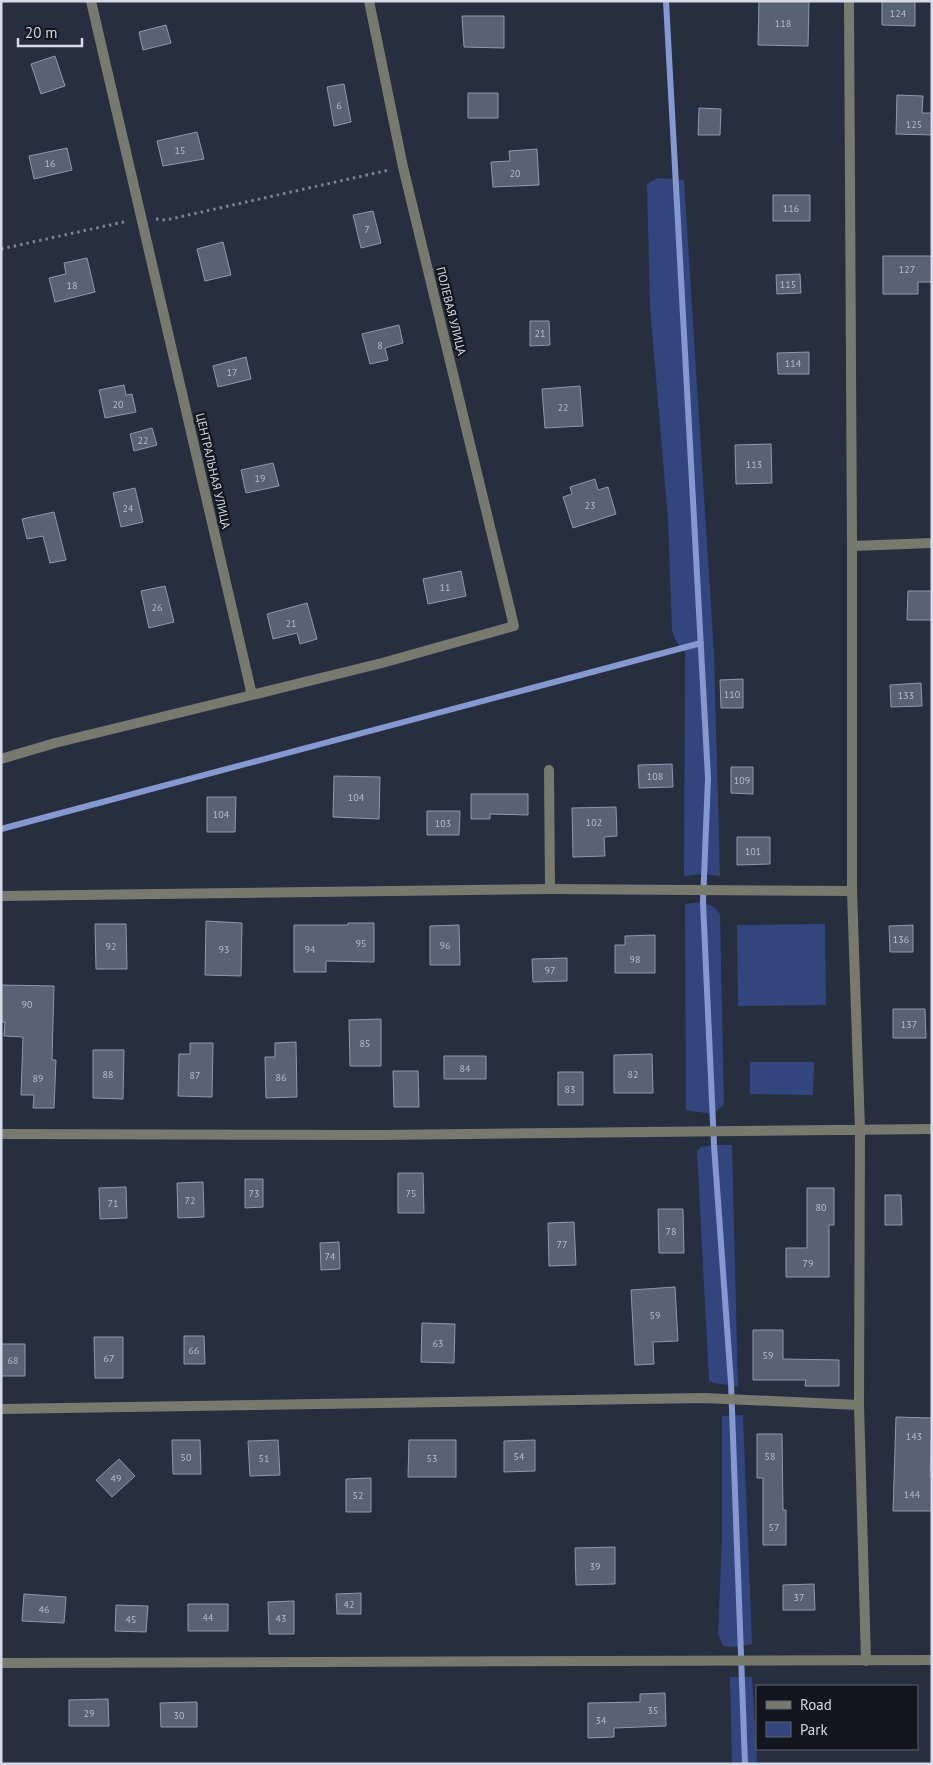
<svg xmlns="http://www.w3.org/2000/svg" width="933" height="1765" font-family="'PT Sans',sans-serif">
<rect width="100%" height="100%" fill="#272e40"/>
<!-- green -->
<path fill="#33457d" d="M658,178L684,180L714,654L720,876L704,874L684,876L685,653L675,639L672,630L668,519L650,307L647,184Z
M703,902L714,907L720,914L724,1105L712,1114L686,1110L685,904Z
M825,924L826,1005L738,1006L737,925Z
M750,1062H814L813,1095L750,1094Z
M714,1145H732L738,1387C729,1383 718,1386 709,1381L697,1151L701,1147Z
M743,1415L752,1644L734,1647L723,1646L718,1634L722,1539V1416Z
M730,1677H752L757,1764H732Z"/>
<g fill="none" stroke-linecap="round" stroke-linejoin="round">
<!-- stream -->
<path stroke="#8598cf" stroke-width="6" d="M666,1L708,778L703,902L714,1145L731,1383L745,1764
M1,829L701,643"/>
</g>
<!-- building -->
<path fill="#596175" stroke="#8f98af" d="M759,1H809L808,46L758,45Z
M882,1H915V26L882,25Z
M462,16H504V48L464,47Z
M166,25L171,43L143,50L139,32Z
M55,56L65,86L41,94L31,64Z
M344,84L351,122L334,126L327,87Z
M468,93H498V118H468Z
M897,95L923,96L922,113H932V135L896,134Z
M699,108L721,109L720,135H698Z
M197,132L204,159L163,166L157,141Z
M67,148L72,170L34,179L29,156Z
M537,149L539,185L493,187L491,162L510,161L509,151Z
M773,195H810V221H773Z
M373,211L381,243L361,248L353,215Z
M223,242L231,275L205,281L197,249Z
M883,256H932V282H918V294H883Z
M87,258L95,292L55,302L49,278L66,274L64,263Z
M800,274L801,293L777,294L776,275Z
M530,321H549L550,345L530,346Z
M399,325L403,343L385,348L388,360L370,364L362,334Z
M809,352V374H778L777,353Z
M246,357L251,379L218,387L213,366Z
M124,385L126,395L132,394L136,412L105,418L99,390Z
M580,386L583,426L545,428L542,389Z
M152,428L157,445L134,451L130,434Z
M771,444L772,483L736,484L735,445Z
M273,463L279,486L246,493L241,470Z
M595,479L598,490L608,487L616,514L573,528L563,497L572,494L570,487Z
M135,488L143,522L121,527L113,493Z
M54,512L66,560L50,563L43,536L27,539L22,519Z
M461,571L466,596L428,604L423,579Z
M165,586L174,622L149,628L141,591Z
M908,591H932V620H907Z
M307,603L317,639L300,644L297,633L273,639L267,614Z
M743,679V708H721L720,680Z
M921,683L922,706L891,707L890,685Z
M672,764L673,787L639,788L638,765Z
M731,767H753V794L731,793Z
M334,776L380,777L379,819L333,817Z
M471,794H528V815L490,814V819H471Z
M207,797H236L235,832H207Z
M616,807L617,836L604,837L605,856L573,857L572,808Z
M427,811H460L459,835H427Z
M737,837H770V864L737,865Z
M206,921L242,923L241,976L205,975Z
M348,923H374V962L326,961V972H294V925H348Z
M95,924H126L127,969H96Z
M459,925L460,965H430V926Z
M913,925V952H890L889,926Z
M655,935V973H615V945H625V936Z
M567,958V981L533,982L532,959Z
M1,985L54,986L52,1060H56L54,1108H33L34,1095H21L23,1037L4,1036L5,1022H1Z
M893,1009H925L926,1038H893Z
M381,1019V1066H350L349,1020Z
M296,1042L297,1097L266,1098L265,1057H275V1043Z
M190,1043H213L212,1097L178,1096L179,1054H190Z
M93,1050H124L123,1099L93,1098Z
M652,1054L653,1093H614V1055Z
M444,1056H486V1079H444Z
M393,1071H418L419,1107H394Z
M558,1072H583V1105H558Z
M398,1173H423L424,1213H398Z
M245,1179H263V1207L245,1208Z
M203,1182L204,1217L178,1218L177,1183Z
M126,1187L127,1218L100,1219L99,1188Z
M807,1188H834V1225H829V1277H786V1248H807Z
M885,1195H901L902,1225H885Z
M658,1209H683L684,1253H659Z
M574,1222L576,1265L549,1266L548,1223Z
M339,1242L340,1269L321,1270L320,1243Z
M675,1287L678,1341L653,1342L654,1364L635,1365L631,1290Z
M422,1323L455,1324L454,1363L421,1362Z
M753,1330H783V1359L839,1360V1386H805L806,1380H753Z
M184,1336H204L205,1364H184Z
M94,1337H123V1378H95Z
M1,1344H25V1376H1Z
M896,1417L932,1418L930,1477H932V1511H893Z
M757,1434H782L783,1510H786V1545H763V1478H757Z
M172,1440H200L201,1474H173Z
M278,1440L280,1475L250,1476L248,1441Z
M409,1440H456V1477H408Z
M535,1440V1471L504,1472V1441Z
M119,1459L135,1476L112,1497L96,1480Z
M371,1478V1512H346V1479Z
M615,1547V1584L576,1585L575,1548Z
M814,1584L815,1610H783V1585Z
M361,1593V1614H337L336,1594Z
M24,1594L66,1597L64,1623L22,1621Z
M294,1601V1634H269L268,1602Z
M188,1604H228V1631H188Z
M116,1605L148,1606L146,1632L115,1631Z
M665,1693L666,1726L614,1728V1737L588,1738V1703L640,1702V1694Z
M108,1699L109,1726H69V1700Z
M197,1702V1727H161L160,1703Z"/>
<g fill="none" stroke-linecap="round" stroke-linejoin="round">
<!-- path -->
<path stroke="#7d8392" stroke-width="3" stroke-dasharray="2.5 4" stroke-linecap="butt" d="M156,219L166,220L389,170
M1,249L128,221"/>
<!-- service -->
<path stroke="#787a70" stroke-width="10" d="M549,770L550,889"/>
<!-- minor -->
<path stroke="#787a70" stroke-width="10" d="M849,1L852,546V891L860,1130L859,1405L866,1661
M852,546L932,543
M252,695L382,663L514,626L403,167L369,1
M1,759L55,743L252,695L91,1
M1,896L550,889L852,891
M1,1134L381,1135L932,1129
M1,1409L704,1398L859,1405
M1,1663L932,1660"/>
</g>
<g text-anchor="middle" stroke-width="4.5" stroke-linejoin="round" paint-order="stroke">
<!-- number labels -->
<g font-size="10" fill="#b6bcca">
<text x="898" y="17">124</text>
<text x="783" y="27">118</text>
<text x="339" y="109">6</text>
<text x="914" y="128">125</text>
<text x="180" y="154">15</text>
<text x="50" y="167">16</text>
<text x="515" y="177">20</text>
<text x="791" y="212">116</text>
<text x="367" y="233">7</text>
<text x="907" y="273">127</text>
<text x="788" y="288">115</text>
<text x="72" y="289">18</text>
<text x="540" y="337">21</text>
<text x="380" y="349">8</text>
<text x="793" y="367">114</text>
<text x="232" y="376">17</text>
<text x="118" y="408">20</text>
<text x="563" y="411">22</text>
<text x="143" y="444">22</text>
<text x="754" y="468">113</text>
<text x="260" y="482">19</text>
<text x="590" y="509">23</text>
<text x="128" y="512">24</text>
<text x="445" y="591">11</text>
<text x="157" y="611">26</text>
<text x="291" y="627">21</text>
<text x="732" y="698">110</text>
<text x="906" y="699">133</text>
<text x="655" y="780">108</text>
<text x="742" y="784">109</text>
<text x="356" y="801">104</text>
<text x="221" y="818">104</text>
<text x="594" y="826">102</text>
<text x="443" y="827">103</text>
<text x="753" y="855">101</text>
<text x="901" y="943">136</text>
<text x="361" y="947">95</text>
<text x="445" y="949">96</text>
<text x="111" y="950">92</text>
<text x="224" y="953">93</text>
<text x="310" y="953">94</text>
<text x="635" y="963">98</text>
<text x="550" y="974">97</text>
<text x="27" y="1008">90</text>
<text x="909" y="1028">137</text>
<text x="365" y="1047">85</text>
<text x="465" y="1072">84</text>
<text x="108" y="1078">88</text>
<text x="633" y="1078">82</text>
<text x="195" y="1079">87</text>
<text x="281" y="1081">86</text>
<text x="38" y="1082">89</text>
<text x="570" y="1093">83</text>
<text x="254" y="1197">73</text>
<text x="411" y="1197">75</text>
<text x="190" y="1204">72</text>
<text x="113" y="1207">71</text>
<text x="821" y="1211">80</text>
<text x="671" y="1235">78</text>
<text x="562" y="1248">77</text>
<text x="330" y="1260">74</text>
<text x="808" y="1267">79</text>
<text x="655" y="1319">59</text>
<text x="438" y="1347">63</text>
<text x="194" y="1354">66</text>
<text x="768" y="1359">59</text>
<text x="109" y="1362">67</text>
<text x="13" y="1364">68</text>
<text x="914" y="1440">143</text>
<text x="519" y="1460">54</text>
<text x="770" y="1460">58</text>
<text x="186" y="1461">50</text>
<text x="264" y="1462">51</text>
<text x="432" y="1462">53</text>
<text x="116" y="1482">49</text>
<text x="912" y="1498">144</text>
<text x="358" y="1499">52</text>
<text x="774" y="1531">57</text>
<text x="595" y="1570">39</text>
<text x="799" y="1601">37</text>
<text x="349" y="1608">42</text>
<text x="44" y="1613">46</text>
<text x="208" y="1621">44</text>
<text x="281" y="1622">43</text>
<text x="131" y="1623">45</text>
<text x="653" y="1714">35</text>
<text x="89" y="1717">29</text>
<text x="179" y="1719">30</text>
<text x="601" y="1724">34</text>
</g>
<!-- street labels -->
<g font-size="12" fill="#d5dae6" stroke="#13161f">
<text transform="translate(451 311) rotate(76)" y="4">ПОЛЕВАЯ УЛИЦА</text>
<text transform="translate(213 471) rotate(77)" y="4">ЦЕНТРАЛЬНАЯ УЛИЦА</text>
</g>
</g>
<!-- border -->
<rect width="933" height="1765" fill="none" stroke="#d5dae6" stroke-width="5"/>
<!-- legend -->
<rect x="756" y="1685" width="162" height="65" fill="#13161f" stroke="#61646f"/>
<rect x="766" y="1701" width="25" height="8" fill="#787a70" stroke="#61646f"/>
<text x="800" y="1710" font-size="15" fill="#d5dae6">Road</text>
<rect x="766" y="1722" width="25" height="15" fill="#33457d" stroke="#61646f"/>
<text x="800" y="1735" font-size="15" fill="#d5dae6">Park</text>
<!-- scale -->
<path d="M18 38v8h64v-8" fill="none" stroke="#d5dae6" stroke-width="2.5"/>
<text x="25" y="38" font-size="15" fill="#d5dae6" stroke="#13161f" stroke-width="4" paint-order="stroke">20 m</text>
</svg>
